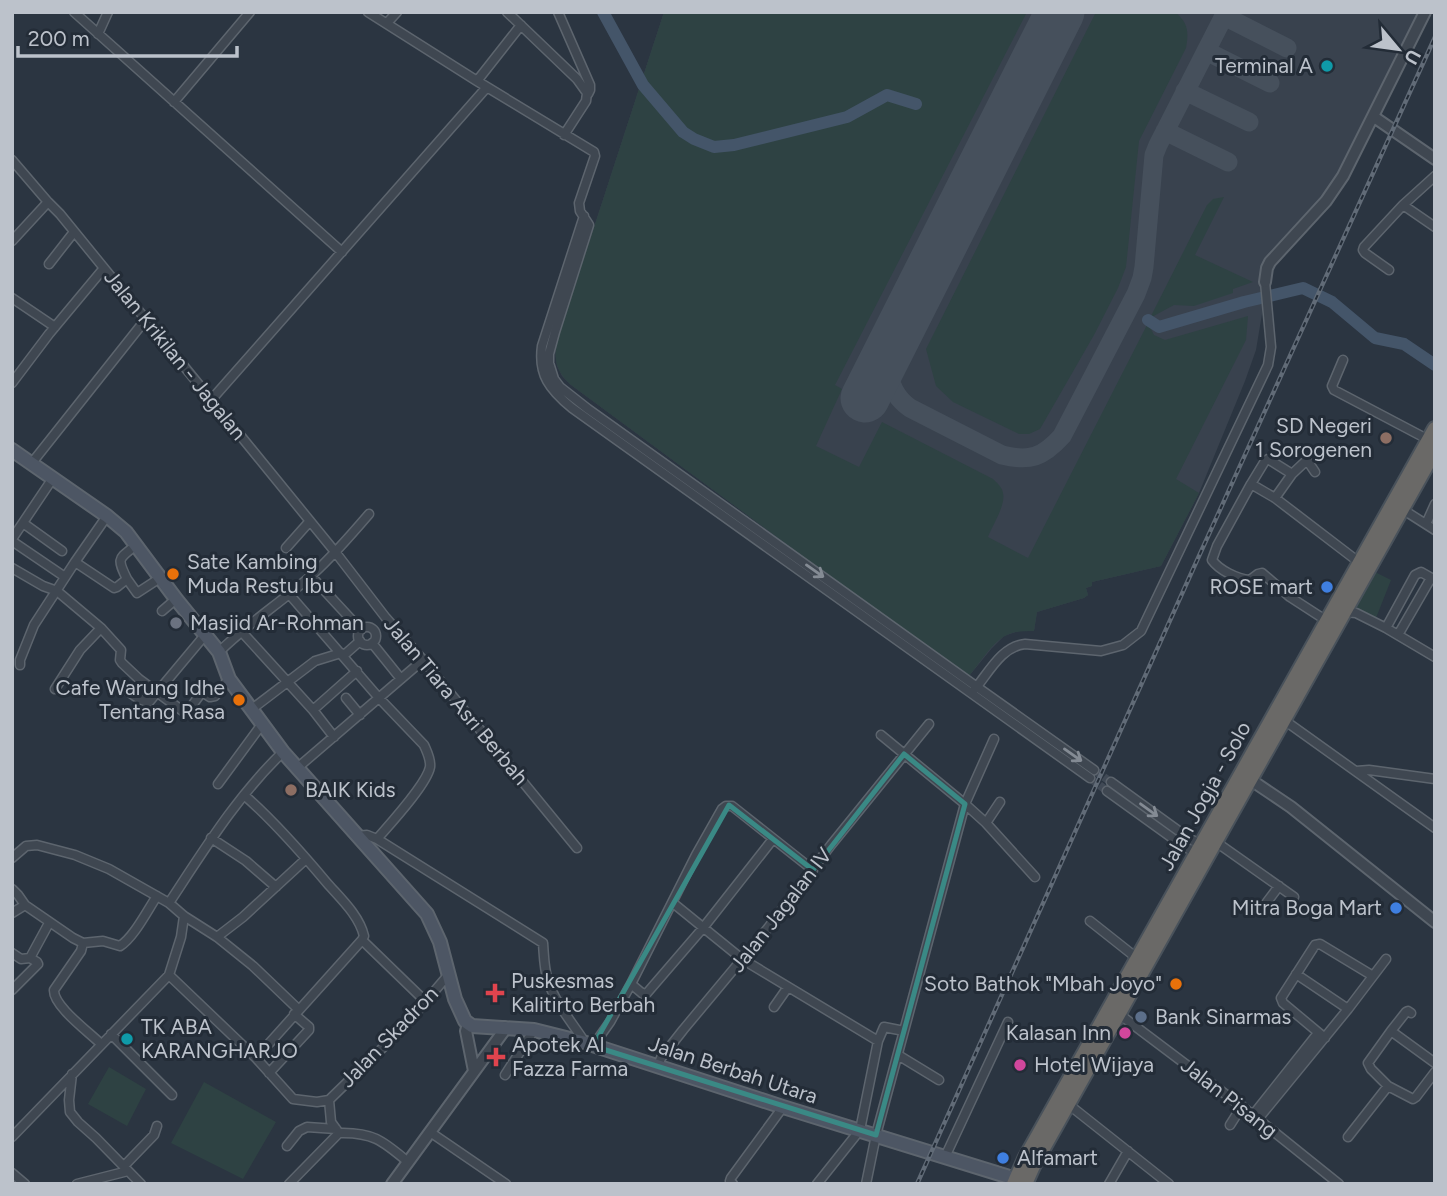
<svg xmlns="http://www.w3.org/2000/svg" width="1447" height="1196" font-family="Figtree,sans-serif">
<rect width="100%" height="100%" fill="#2b3541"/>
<!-- airport -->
<path fill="#39424e" d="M664,12H1419L1335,180L1322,198L1266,260L1262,277V314L1256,350L1245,381L1199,493L1161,566L1092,582V586L1086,588L1088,595L1084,598L1037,612L1034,631H1019L1004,636L992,648L969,676L838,582L571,385L562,376L557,366L555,352L558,338Z"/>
<!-- green -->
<path fill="#2e4243" d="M664,12H1027L835,385L842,389L816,446L859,467L882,422L993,479C997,483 1002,487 1003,493C1006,505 992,526 988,537L1028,558L1148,323L1154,335L1165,340L1248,316L1246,340L1176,479L1199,493L1161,566L1092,582V586L1086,588L1088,595L1084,598L1037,612L1034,631C1025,631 1014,631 1005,636C992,643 979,664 969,676L838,582L571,385C555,370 553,359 558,338Z
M1096,12H1175C1188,23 1189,31 1186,48L1139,141L1126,267L1118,288L1094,335L1040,429L1029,434H1019L953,402L936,386L926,349Z
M1224,197L1195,255L1253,282L1233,289V293L1194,306L1174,305L1150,318L1207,205L1213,199Z
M1375,572L1391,580L1374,623L1353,613Z
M109,1067L146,1089L127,1126L88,1104Z
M204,1082L276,1122L243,1179L171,1143Z"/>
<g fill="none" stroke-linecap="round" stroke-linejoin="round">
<!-- river -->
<path stroke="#445569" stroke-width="12" d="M603,12L643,85L683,132L694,139L714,147L734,145L847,117L887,95L916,104
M1148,320L1159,327L1244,302L1303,288L1332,302L1375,338L1404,344L1435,365"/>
<!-- taxiway -->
<path stroke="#46505c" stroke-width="19" d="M1224,16L1287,48
M1055,23L1056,12
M1206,51L1270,83
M1185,91L1249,122
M1165,131L1228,162
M895,340C885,366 886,391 910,408L1002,455C1030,462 1043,457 1062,436L1136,294L1142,278L1144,267L1154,155L1158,145L1226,12"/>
<!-- runway -->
<path stroke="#46505c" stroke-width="49" d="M865,398L1060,12"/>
<!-- minor-tunnel -->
<path stroke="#414a56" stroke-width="8" stroke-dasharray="8 4" stroke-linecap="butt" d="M1094,770L1111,782
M1090,778L1107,791"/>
<!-- minor casing -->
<g stroke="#5d656e" stroke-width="11">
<path id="minor" d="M74,12L342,252
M368,12L477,81L594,152L595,156L579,203L580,211L589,225L555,332L549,354V363L554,379L560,387L588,409L977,687L1094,770
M507,12L577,79L587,93L586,101L564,135
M558,12L590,85V90L588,94
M387,23L397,12
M98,34L108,12
M477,81L521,25
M174,102L250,12
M12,160L48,202L60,214L336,553L386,618L423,660L577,848
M1403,205L1435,227
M584,216L542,346C538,375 550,390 572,408L1090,778
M12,241L48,202
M49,264L74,232
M1389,270L1365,253L1363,250L1364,247L1403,205L1435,176
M12,298L55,327
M1343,360L1332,386L1334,390L1429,440
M12,383L49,334L104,268
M212,399L487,87
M31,464L146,319
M1251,484L1265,461L1268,459L1292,474L1307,460L1315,472
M1275,498L1292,474
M1402,509L1435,530
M23,523L62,551
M1426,524L1435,504
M12,539L53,478
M12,541L65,577
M286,548L310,521
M75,562L114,588L117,587L127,579L137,593L160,578
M12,568L43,586L57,591L101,628L121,650L120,660L122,663L139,679L184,712L188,711L202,692L210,697L215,696L229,679
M311,576L361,630
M127,579C116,557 119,559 136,545
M289,594L379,698L424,745C427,752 431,759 430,767C427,784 390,824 377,839
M162,611L176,599
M1344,612L1356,613L1386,628L1435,657
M1327,621L1290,597L1262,573L1258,574L1250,580C1237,579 1219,570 1212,560L1217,546L1251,484L1275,498L1360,563
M358 636a9 9 0 1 1 18 0a9 9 0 1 1-18 0Z
M1386,628L1415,575L1421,572L1435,580
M241,631L313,710L334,737
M1398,635L1431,578
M372,643L401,679
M219,652C248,623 282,602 313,574C333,556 351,535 369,514
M343,656L360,641
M20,665V660L34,625L75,562L107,516
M120,687C130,691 140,702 149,702L205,635
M55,689L80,650L101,628
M975,689C989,672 1002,646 1025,644L1101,651L1123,645L1141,631L1268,365L1271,347L1265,282
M346,698L360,715
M252,709L315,661L341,653
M313,710L357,671
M1284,720L1435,828
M881,735L965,804L986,823L1035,877
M296,769L423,660
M1356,771L1369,770L1435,779
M1111,782L1187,837L1203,846
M218,784L262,724
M1107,791L1182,845L1199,855
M244,795C274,821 301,852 327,883C340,898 359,915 364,936L362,940L256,1058
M986,823L1000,802
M357,836L367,835L377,839L543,943C544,956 544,969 548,981C555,1002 570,1020 582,1038V1042
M211,838L246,861L276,887
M1216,842L1294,897
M12,858L26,846L37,845L75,855L109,869L169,903L184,916L217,937L253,966L298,1009
M12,889L18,895L25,905L73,938L83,943L103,941L120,946C134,937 147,911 157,896
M1267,902L1279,886
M169,903C204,850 237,796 283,752
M673,903L742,959L878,1041
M12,913L25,905
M1090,921L1138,959
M217,937L243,917L306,859
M362,940L425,1001
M83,943L81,951L54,990C53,1006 89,1032 101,1044
M12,953L21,959L30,958L49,923
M1296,974L1348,1009
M169,975L256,1058L293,1099L317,1102L329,1100L331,1122L339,1133C373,1132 383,1141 408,1162
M631,984L643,994L647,993L703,928L773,839
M12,990L38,964L37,962L30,958
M774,1007L788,987
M1411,1013L1408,1011L1406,1012L1391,1031L1435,1063
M1119,1014L1253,1115L1339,1184
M111,1034L172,1095
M1325,1038L1283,1003L1281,998L1315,945L1320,944L1373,976
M593,1046L610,1022L631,984L696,855L722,809L726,806H732L813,870
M898,1055L939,1080
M658,1066L661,1058L683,1030L768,928L831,845L929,724
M269,1073L309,1030V1027L294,1014
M72,1074L69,1100L70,1112L78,1122L96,1138L141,1184
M505,1075L534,1030
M1388,1086L1371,1069L1368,1063L1391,1031
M329,1100L403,1028L449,974
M1068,1104L1169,1184
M1253,1115L1318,1033
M1258,1119L1348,1009L1386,959
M1230,1125L1242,1106
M430,1132L506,1184
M12,1137L169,975L181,937L184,916
M1348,1137L1388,1086L1413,1099L1416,1097L1435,1072
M287,1146L299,1131L307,1127L336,1129
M945,1157L1008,1022
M124,1166L154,1135L157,1126
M12,1173L25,1184
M77,1184L128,1171
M289,1184L339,1133
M733,1184L730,1181L731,1178L783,1107
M817,1184L860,1130L878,1041L884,1027L904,1031
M866,1184L876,1135L965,804L994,739
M1109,1184L1128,1151"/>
</g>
<!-- tertiary casing -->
<g stroke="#5d656e" stroke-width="14">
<path id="tertiary" d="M1374,117L1435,159
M1265,282L1267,268L1270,262L1326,201L1343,176L1425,12
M1251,780L1291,807L1435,922
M468,1024L466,1031L474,1071
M392,1184L503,1032L504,1027"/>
</g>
<!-- secondary casing -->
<g stroke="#5d656e" stroke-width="16">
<path id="secondary" d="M12,450L107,516L126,532L176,599L219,652L229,679L283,752L427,914L440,942L455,999L465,1021L472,1026L534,1030L586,1043L783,1107L1016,1179"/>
</g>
<!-- trunk casing -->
<g stroke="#49525b" stroke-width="18">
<path id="trunk" d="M1014,1184L1025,1159L1435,429
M1025,1184L1033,1166L1435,450"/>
</g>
<!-- minor -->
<use href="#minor" stroke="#3f4751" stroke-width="8"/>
<!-- tertiary -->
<use href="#tertiary" stroke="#3f4751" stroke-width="10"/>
<!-- secondary -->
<use href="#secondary" stroke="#4d5664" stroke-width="12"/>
<!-- trunk -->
<use href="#trunk" stroke="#6a6967" stroke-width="14"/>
<!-- rail casing -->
<g stroke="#616b77" stroke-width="4.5">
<path id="rail" d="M917,1184L1194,567L1435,37"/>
</g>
<!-- rail -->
<use href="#rail" stroke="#232c37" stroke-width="2" stroke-dasharray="5" stroke-linecap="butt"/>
</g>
<!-- one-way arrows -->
<defs><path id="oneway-shaft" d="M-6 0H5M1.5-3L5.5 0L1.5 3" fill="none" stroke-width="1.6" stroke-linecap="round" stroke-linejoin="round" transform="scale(1.75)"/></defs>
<g stroke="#848b94">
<use href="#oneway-shaft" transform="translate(815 571) rotate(35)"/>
<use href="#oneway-shaft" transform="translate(1073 755) rotate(35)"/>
<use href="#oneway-shaft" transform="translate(1149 810) rotate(36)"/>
</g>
<!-- marked area -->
<path fill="none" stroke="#3a8985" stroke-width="5" stroke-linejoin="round" d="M904,754L965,804L876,1135L593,1046L729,805L813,870Z"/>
<!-- markers -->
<g fill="#0f9aa8" stroke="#232c37" stroke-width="2.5">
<circle cx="1327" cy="66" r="7"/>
<circle cx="127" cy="1039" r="7"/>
</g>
<g fill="#8d6e63" stroke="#232c37" stroke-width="2.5">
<circle cx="1386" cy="438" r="7"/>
<circle cx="291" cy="790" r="7"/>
</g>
<g fill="#e8710a" stroke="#232c37" stroke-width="2.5">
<circle cx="173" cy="574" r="7"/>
<circle cx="239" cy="700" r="7"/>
<circle cx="1176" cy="984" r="7"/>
</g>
<g fill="#3f7fe0" stroke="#232c37" stroke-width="2.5">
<circle cx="1327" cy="587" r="7"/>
<circle cx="1396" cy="908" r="7"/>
<circle cx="1003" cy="1158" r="7"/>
</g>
<circle fill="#6b7280" stroke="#232c37" stroke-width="2.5" cx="176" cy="623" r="7"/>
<g fill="#e0444e" stroke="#232c37" stroke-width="2.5">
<path d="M491.5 982.5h7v7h7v7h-7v7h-7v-7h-7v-7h7z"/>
<path d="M492.5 1046.5h7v7h7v7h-7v7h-7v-7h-7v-7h7z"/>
</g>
<circle fill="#5c6f8a" stroke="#232c37" stroke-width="2.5" cx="1141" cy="1017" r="7"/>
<g fill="#d1479c" stroke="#232c37" stroke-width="2.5">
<circle cx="1125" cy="1033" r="7"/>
<circle cx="1020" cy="1065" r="7"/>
</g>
<g text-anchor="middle" stroke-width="6" stroke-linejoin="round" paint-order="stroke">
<!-- poi labels -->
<g font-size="21" fill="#bcc2cb" stroke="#232c37" text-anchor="start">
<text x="1313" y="73" text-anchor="end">Terminal A</text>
<text x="1372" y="433" text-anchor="end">SD Negeri<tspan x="1372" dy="24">1 Sorogenen</tspan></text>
<text x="187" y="569">Sate Kambing<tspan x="187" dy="24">Muda Restu Ibu</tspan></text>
<text x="1313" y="594" text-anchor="end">ROSE mart</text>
<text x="190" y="630">Masjid Ar-Rohman</text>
<text x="225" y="695" text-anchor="end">Cafe Warung Idhe<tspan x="225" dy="24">Tentang Rasa</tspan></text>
<text x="305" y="797">BAIK Kids</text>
<text x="1382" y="915" text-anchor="end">Mitra Boga Mart</text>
<text x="511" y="988">Puskesmas<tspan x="511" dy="24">Kalitirto Berbah</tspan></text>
<text x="1162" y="991" text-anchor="end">Soto Bathok "Mbah Joyo"</text>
<text x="1155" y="1024">Bank Sinarmas</text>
<text x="141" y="1034">TK ABA<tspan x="141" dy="24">KARANGHARJO</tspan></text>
<text x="1111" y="1040" text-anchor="end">Kalasan Inn</text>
<text x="512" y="1052">Apotek Al<tspan x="512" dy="24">Fazza Farma</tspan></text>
<text x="1034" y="1072">Hotel Wijaya</text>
<text x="1017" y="1165">Alfamart</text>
</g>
<!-- street labels -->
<g font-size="21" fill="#bcc2cb" stroke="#232c37">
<text transform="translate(175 355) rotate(51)" y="7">Jalan Krikilan - Jagalan</text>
<text transform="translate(456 701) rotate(50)" y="7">Jalan Tiara Asri Berbah</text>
<text transform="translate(1205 796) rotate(-61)" y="7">Jalan Jogja - Solo</text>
<text transform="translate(781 910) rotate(-52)" y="7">Jalan Jagalan IV</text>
<text transform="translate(389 1037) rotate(-46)" y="7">Jalan Skadron</text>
<text transform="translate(733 1070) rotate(18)" y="7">Jalan Berbah Utara</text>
<text transform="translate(1229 1098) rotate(38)" y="7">Jalan Pisang</text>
</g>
</g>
<!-- border -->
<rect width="1447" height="1196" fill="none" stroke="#bcc2cb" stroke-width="28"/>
<!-- north arrow -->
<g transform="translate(1398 49) rotate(119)" stroke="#232c37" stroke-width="5" paint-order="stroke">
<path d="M0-5L12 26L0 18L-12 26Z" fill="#bcc2cb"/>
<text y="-10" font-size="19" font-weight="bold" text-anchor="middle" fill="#bcc2cb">U</text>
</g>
<!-- scale -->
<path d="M18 46v10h219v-10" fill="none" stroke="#bcc2cb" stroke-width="3.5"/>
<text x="28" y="46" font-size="21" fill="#bcc2cb" stroke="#232c37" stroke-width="5" paint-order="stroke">200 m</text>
</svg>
